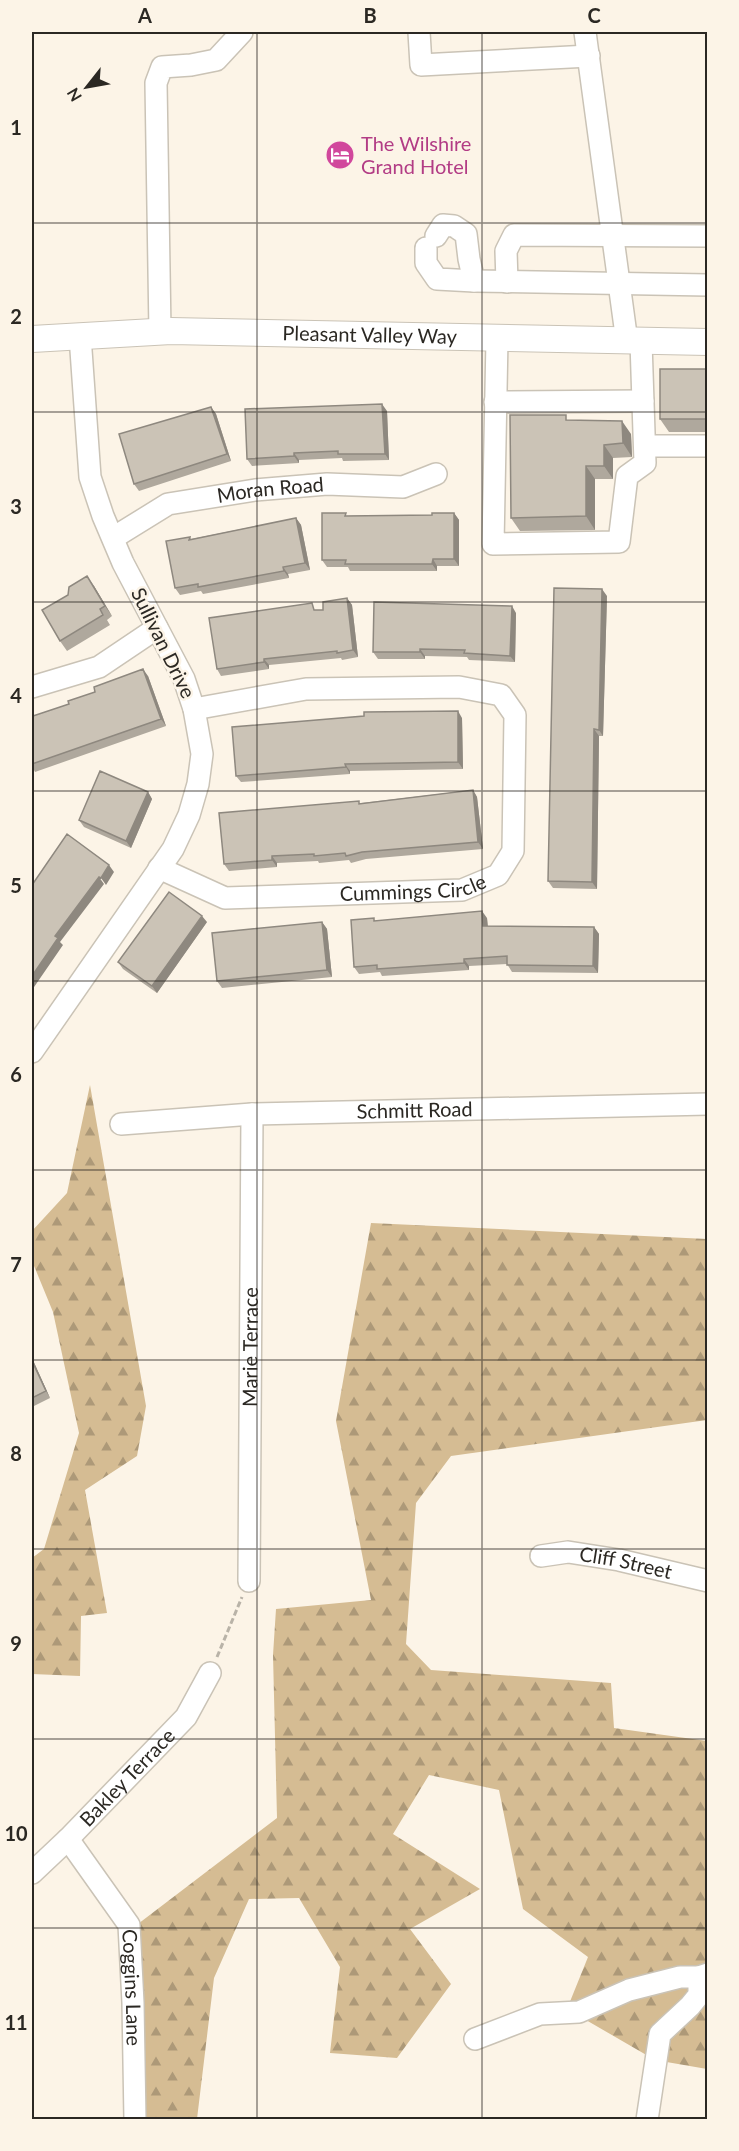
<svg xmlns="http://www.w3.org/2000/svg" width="739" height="2151" font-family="Lato,sans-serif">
<defs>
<pattern id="forest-firs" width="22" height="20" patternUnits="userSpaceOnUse" patternTransform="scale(1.5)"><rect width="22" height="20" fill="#d5bc93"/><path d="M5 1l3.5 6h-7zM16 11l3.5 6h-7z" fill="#ad9978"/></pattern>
</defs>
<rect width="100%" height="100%" fill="#fcf4e7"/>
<!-- forest -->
<path fill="url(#forest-firs)" d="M90,1085L146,1406L137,1456L85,1490L107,1613L81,1616L80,1676L32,1674V1558L44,1549L79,1433L53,1312L32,1261V1231L67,1193Z
M371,1223L707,1239V1420L451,1456L416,1503L406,1644L431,1670L611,1683L614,1728L707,1741V2069L655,2060L567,2009L588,1957L523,1909L499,1790L429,1775L393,1834L480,1889L410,1929L451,1984L397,2058L330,2053L340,1967L299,1898L249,1899L214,1978L197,2119L130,2120L134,1927L277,1818L273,1655L276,1609L371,1600L336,1421Z"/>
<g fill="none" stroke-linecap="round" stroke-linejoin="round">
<!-- minor casing -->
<g stroke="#cac3b6" stroke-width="24">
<g id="minor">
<path d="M419,32L421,65L589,56"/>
<path d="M585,32L627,342"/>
<path d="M426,248V263L437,279L474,281L469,259L466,234L454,226L443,225L436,236"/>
<path d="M474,281L708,285"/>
<path d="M507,282L506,251L514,235L708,236"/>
<path d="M160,332L156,83L162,67L191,65L216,60L242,32"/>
<path d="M497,339L493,544L619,542L627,476L645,463L641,342"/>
<path d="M495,402L643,401"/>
<path d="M645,446H708"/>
<path id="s1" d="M113,538L168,504L255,490L327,484L403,487L436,474"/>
<path d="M32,687L99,667L157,628"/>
<path id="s2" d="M159,868L225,898L462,890L498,875L513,851L515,715L501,695L459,687L306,689L194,709"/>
<path d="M32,1052L173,849L189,815L198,784L202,754L194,709L184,679L123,563L103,516L90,477L80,336"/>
<path id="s3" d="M121,1124L252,1114L708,1104"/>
<path id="s4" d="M541,1556L568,1552L619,1560L708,1581"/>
<path id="s5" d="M249,1581L252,1114"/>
<path id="s6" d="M68,1839L129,1925L133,2003L135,2120"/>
<path id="s7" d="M32,1873L68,1839L186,1717L210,1673"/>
<path d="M475,2039L540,2014L579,2012L629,1990L680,1977H699"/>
<path d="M647,2120L660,2034L690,2006L699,1995V1977L708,1974"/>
</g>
</g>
<!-- major casing -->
<g stroke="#cac3b6" stroke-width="28">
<g id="major">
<path id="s8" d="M32,339L171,331L708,342"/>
</g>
</g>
<!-- path -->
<path stroke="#b9b3a8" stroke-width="3" stroke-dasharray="6 3" stroke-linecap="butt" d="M217,1657L242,1597"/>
<!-- minor -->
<use href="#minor" stroke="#fff" stroke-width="21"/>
<!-- major -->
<use href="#major" stroke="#fff" stroke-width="26"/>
</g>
<!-- wall -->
<path fill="#afa89d" d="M708,369V432H669L660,419Z
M211,407L216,414L231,461L139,491L134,484Z
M387,411L389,460L343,461L342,458L299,460V463L252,466L247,459Z
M570,420L631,434L632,457L613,458V479H595V530L520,531L511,518Z
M454,513L459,520V566H437V571H350L348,567H327L322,560L347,516L432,515Z
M296,518L301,525L310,570L288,574L289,578L203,594L201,591L180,595L175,588L190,537L191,539Z
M94,586L112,616L107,620L110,625L67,651L60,641Z
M607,596L603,736H599L597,889L553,888L548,881Z
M347,598L352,605L358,657L342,660L341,658L269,665V669L221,676L217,669L317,610H323Z
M516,613L515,662L469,660L467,657L425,656V659H378L373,652Z
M148,676L166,726L35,772L32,766V712L35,716Z
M462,718L463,769L350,771V774L241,782L236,776Z
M473,790L477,797L483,849L366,859L351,863L349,860L319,863L318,861L277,863V867L229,871L224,864L361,803Z
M148,792L152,799L131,848L84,827L79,820Z
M487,918L488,926L594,927L599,934L598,973L512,972L507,964L469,966V970L382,976L380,972L359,974L354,967L376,921Z
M207,922L157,993L123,969L118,962Z
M322,922L327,929L332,977L222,988L217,981Z
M32,1358L50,1398L32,1407Z"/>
<!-- shaded-wall -->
<path fill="#8e887f" d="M382,404L387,411L389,460L385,454Z
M211,407L216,414L231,461L227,454Z
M622,421L631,434L632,457L623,443Z
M604,445L613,458V479L604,466Z
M294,453L299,460V463L294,456Z
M586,466L595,479V530L586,516Z
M454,513L459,520V566L454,559Z
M296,518L301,525L310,570L305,563Z
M433,559L437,566V571L432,564Z
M283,567L288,574L289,578L284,571Z
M87,576L94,586L112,616L105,606Z
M602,589L607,596L603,736L599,730Z
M347,598L352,605L358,657L353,650Z
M512,606L516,613L515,662L510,656Z
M420,649L425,656V659L420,652Z
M264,659L269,665V669L264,662Z
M143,669L148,676L166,726L161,719Z
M458,711L462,718L463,769L458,762Z
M594,729L599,736L597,889L592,882Z
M345,764L350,771V774L346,767Z
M473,790L477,797L483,849L478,842Z
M148,792L152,799L131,848L126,841Z
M272,856L277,863V867L272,860Z
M109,865L114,872L106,885L101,878Z
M99,877L104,884L60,942L63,945L32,990V976L55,936Z
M482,911L487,918L488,932L483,926Z
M202,916L207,922L157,993L152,986Z
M322,922L327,929L332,977L327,970Z
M594,927L599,934L598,973L593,966Z
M464,959L469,966V970L464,963Z
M32,1358L50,1398L46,1391L32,1361Z"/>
<!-- building -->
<path fill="#cbc3b6" stroke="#8e887f" stroke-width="1.5" d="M660,369H708V419H660Z
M382,404L385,454H338V451L294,453V456L247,459L245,409Z
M211,407L227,454L134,484L119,434Z
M510,415H566V420L622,421L623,443L604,445V466H586V516L511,518Z
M322,513H346L345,516L432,515V513H454V559H433L432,564H345L346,560H322Z
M296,518L305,563L283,567L284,571L198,587V584L175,588L166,541L190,537L189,540Z
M87,576L105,606L100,609L103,615L60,641L42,610L68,595L69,587Z
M554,588L602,589L599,730L594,729L592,882L548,881Z
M347,598L353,650L337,653V651L264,659V662L217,669L209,618L312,603L314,610H323V602Z
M374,602L512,606L510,656L464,653L465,650L420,649V652H373Z
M143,669L161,719L32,764V712L33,716L69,704L68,701L95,692L94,687Z
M458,711V762L345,764L346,767L236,776L232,727L364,716V712Z
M100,771L148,792L126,841L79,820Z
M473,790L478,842L362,852L346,856L345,853L314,856V854L272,856V860L224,864L219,813L359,801V804Z
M67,834L109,865L101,878L99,877L55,936L58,938L32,976V885Z
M169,892L202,916L152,986L118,962Z
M482,911L483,926L594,927L593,966L507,965V956L464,959V963L377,969V965L354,967L351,920L374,918V921Z
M322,922L327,970L217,981L212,933Z
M32,1361L46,1391L32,1398Z"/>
<!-- grid -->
<path fill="none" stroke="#2b2823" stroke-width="1.5" stroke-opacity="0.55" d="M257,32V2120M482,32V2120M32,223H708M32,412H708M32,602H708M32,791H708M32,981H708M32,1170H708M32,1360H708M32,1549H708M32,1739H708M32,1928H708"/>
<!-- icons -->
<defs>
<g id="hotel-disc" transform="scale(1.5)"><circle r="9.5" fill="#d1479c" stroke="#fcf4e7"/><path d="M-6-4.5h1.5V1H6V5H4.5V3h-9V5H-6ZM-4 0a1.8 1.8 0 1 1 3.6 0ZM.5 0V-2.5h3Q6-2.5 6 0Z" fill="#fff"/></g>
</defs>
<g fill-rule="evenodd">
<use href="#hotel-disc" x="340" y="155"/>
</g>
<g text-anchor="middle" stroke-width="5" stroke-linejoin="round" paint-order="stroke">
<!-- hotel labels -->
<g font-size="20" fill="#b23c85" stroke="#fcf4e7" text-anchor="start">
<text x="361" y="151">The Wilshire<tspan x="361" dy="23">Grand Hotel</tspan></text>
</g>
<!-- street labels -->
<g font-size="20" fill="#2b2823" stroke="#fcf4e7">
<text dy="7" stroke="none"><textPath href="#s8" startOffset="338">Pleasant Valley Way</textPath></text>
<text dy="7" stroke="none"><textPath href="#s1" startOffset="168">Moran Road</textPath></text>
<text transform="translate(163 643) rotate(64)" y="7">Sullivan Drive</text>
<text dy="7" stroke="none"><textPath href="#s2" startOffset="261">Cummings Circle</textPath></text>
<text dy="7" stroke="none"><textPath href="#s3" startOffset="294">Schmitt Road</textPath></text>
<text dy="7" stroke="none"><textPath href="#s5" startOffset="234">Marie Terrace</textPath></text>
<text dy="7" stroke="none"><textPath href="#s4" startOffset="86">Cliff Street</textPath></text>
<text dy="7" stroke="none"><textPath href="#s7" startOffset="135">Bakley Terrace</textPath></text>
<text dy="7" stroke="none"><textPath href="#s6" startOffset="168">Coggins Lane</textPath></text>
</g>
</g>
<!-- border -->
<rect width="739" height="2151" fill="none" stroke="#fcf4e7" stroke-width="66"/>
<!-- north arrow -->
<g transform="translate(87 87) rotate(239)" stroke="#fcf4e7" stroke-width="4.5" paint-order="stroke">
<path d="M0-4.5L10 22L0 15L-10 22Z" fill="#2b2823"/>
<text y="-9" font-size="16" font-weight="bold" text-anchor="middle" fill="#2b2823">N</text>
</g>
<rect x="33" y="33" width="673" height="2085" fill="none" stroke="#2b2823" stroke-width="2"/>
<g font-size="20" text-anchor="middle" font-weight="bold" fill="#2b2823">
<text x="145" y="23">A</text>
<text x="370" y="23">B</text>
<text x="594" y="23">C</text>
<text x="16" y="135">1</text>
<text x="16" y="324">2</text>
<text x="16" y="514">3</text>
<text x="16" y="703">4</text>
<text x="16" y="893">5</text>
<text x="16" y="1082">6</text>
<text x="16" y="1272">7</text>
<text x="16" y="1461">8</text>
<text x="16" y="1651">9</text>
<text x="16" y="1841">10</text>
<text x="16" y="2030">11</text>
</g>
</svg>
